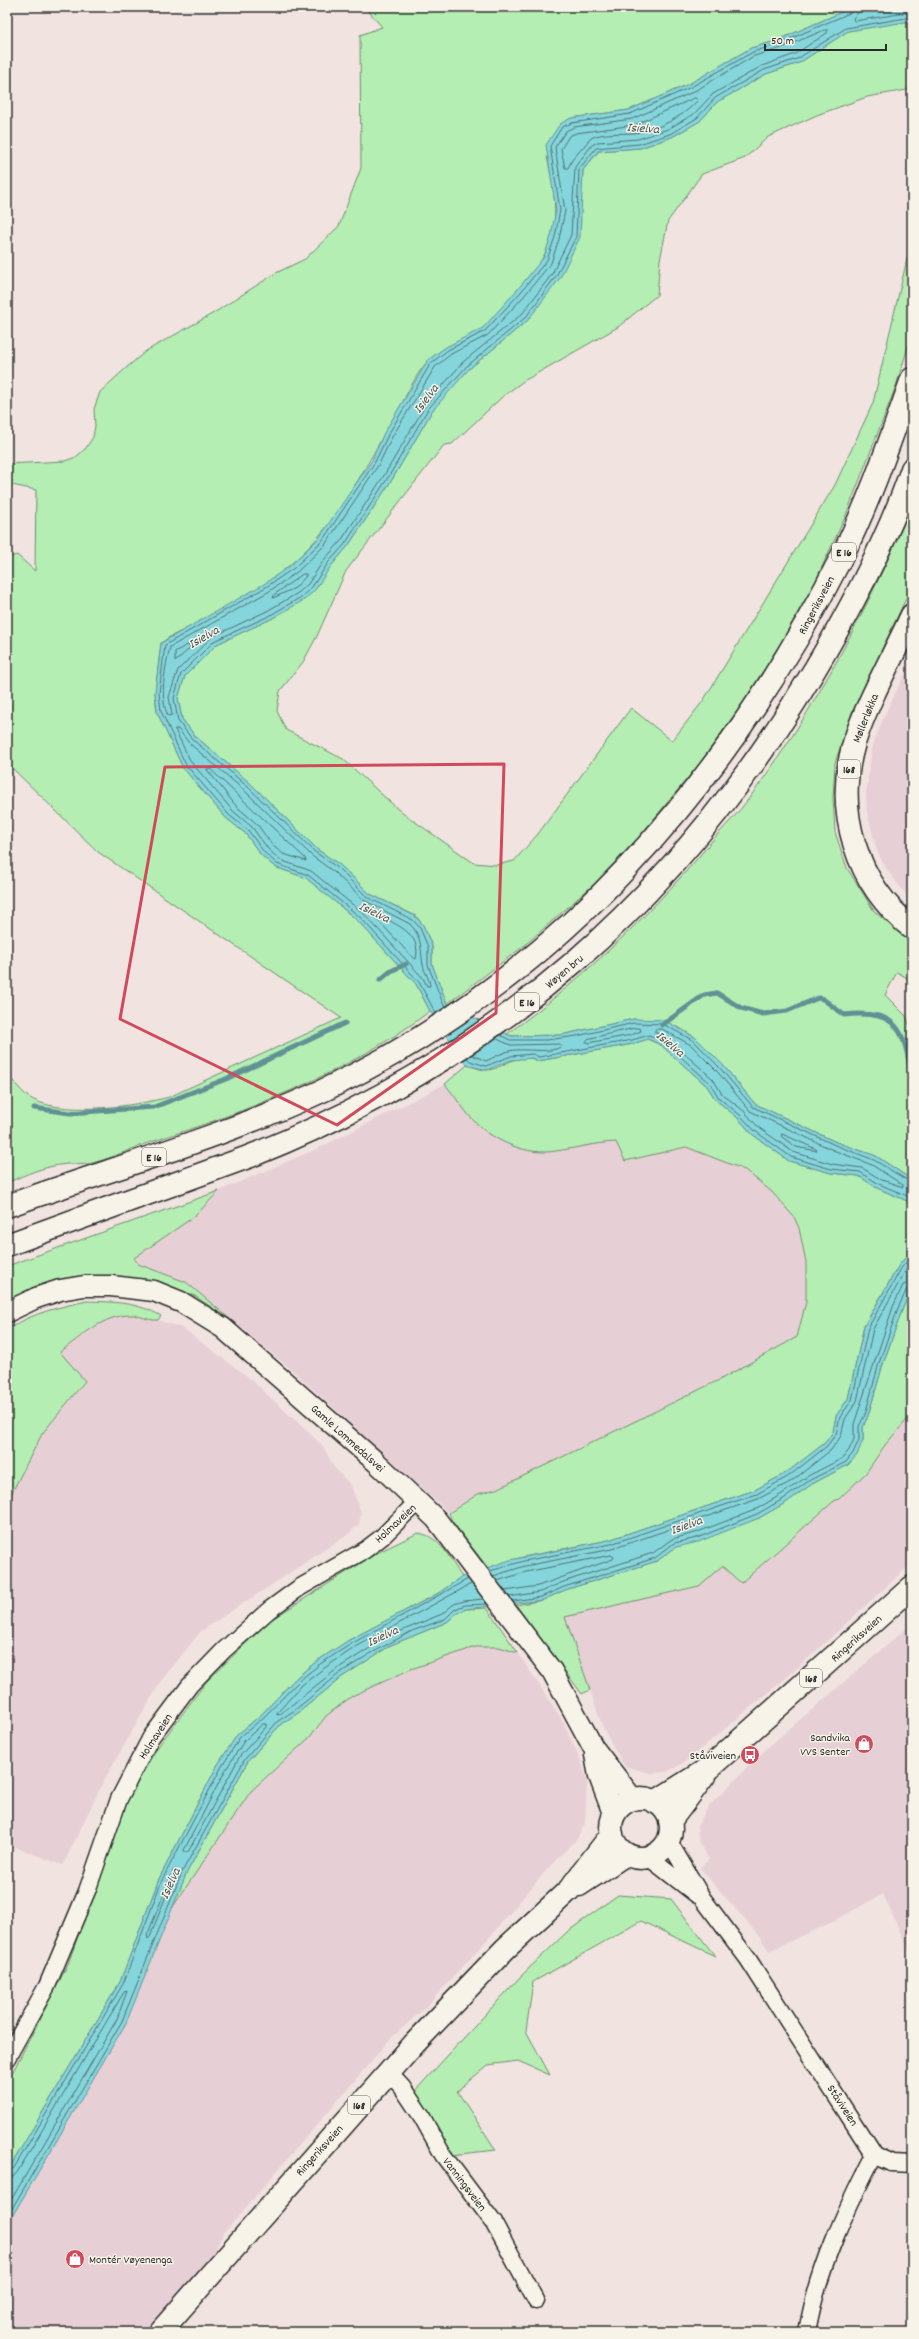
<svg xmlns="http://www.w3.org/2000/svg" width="919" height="2339" font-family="Dekko,sans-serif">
<rect width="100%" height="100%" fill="#f0e3e0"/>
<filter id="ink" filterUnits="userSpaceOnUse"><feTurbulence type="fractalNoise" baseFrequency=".025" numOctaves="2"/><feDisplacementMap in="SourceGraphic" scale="8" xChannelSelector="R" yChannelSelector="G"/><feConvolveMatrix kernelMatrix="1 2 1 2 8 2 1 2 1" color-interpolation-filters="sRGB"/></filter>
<g filter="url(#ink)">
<!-- built -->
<path fill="#e7cfd6" d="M906,672L912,676V902L887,870L877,851L867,812L866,794L872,748L885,714Z
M445,1084L476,1122L555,1152L595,1143L616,1142L626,1161L686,1147L745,1170L772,1192L794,1217L799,1228L806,1262V1302L797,1337L721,1379L499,1488L478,1494L449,1513L295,1373L186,1282L138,1264L133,1257L195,1216L219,1191L319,1148Z
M132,1315L150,1320H158L182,1328L247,1376L323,1446L333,1466L351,1486L361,1513L359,1524L347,1535L201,1631L161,1681L104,1780L63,1865L7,1844V1502L42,1434L85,1382L60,1352L97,1325L113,1317Z
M912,1414V1563L793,1672L685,1762L667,1772L650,1773L624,1766L603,1728L565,1617L699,1586L722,1565L741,1583L834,1501L839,1499L866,1473L885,1445Z
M912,1624V1958L883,1894L828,1924L769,1951L760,1937L700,1868L709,1859L699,1843L697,1826L709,1806L767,1748Z
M475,1647H499L518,1653L561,1718L581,1761L587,1781L585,1823L577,1839L549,1867L487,1940L425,2008L391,2038L223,2234L209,2260L146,2332H7V2225L126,2023L172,1908L220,1834L251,1791L309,1738L326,1716L352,1696L411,1669Z"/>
<!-- green -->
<path fill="#b4eeb2" stroke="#708c6e" d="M365,7H853L776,41L751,48L689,84L629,110L572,118L547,157C555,190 561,227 543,257C534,275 499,315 483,328C467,341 445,344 429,360C417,372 408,392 400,407C367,462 341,522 291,564C262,590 224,607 190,627C181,632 169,636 161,643L155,693L157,712L183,768L226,818L245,833L261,855L275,867L306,878L357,920L416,984L430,1011C351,1072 245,1112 151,1142C132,1148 108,1160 88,1164C82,1165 74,1164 67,1164C45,1166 26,1174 7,1183V1073C13,1081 19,1089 27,1096C57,1118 135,1106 169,1097L341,1018L98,852L7,763V558L17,555L35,571L36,490L7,484V464L65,461L76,457L86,448L93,437L95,426L94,409L100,392L125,369L146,351L212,314L276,273L305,259L339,226L361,168L360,35L382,27Z
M908,21H912V89L867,97L817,115L768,137L745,158L702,174L668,221L660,260L657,295L618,327L522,382L502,397L452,444L444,445L346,571L317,636L303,662L280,691L277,711L286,730L343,759L401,812L474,863L496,865L514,861L538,834L631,708L672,741L703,701L835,485L873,403L912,238V334L896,386L846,515L815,582L781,642L745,700L701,762L638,838L594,884L525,945L447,1004L432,964V946L423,925L416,916L370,894L340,865L318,850L251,784L195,736L182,719L178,698L185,676L217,644L271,619L286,610L331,566L348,546L393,478L432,411L448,390L469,369L528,320L581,197L583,170L599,151L640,148L672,137L700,121L717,102L766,74L799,63L848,31Z
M912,505V586L852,712L835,763L833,797L835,832L847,868L874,911L912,944V981L897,972L885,995L906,1016L912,1032V1180L876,1156L836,1142L755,1104L722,1064L696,1038L678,1027L634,1019L561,1035L511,1036L507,1034C586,977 656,909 718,834C728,823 738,813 747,801C815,711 868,608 912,505Z
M647,1039L661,1045L707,1086L716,1100L738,1118L752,1134L789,1161L831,1173L859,1176L877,1188L912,1203V1250L899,1265L864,1326L848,1399L836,1416L833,1432L825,1443L786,1473L755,1490L609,1540L523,1557L488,1568L452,1521L449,1513L478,1494L499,1488L721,1379L797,1337L806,1302V1262L799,1228L794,1217L772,1192L745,1170L686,1147L625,1161L616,1142C595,1143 577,1148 556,1151C528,1156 495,1142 475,1122C464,1111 455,1096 445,1084L467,1065C472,1066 480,1070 486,1070C503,1070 517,1050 538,1061L633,1044Z
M219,1191L195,1216L134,1258L138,1264L186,1282L236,1324L195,1296L159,1283L7,1303V1266Z
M912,1287V1414L885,1445L866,1473L839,1499L834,1501L741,1583L722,1566L699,1586L565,1617L590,1690L582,1694L516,1605L543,1600L565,1590L657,1561L676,1547L759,1518L787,1502L812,1484L848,1465L863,1440V1427L868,1416L883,1364L902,1310Z
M87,1301C113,1302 138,1302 161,1316L158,1320C148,1321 140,1315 131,1315C103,1315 82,1336 60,1352L85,1381L42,1434L7,1502V1330C31,1313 59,1307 87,1301Z
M418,1533C441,1536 450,1560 462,1577L437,1594L349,1640L317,1661L296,1678L262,1714L237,1735L217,1766L159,1879L120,1982L7,2172V2083L68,1964L128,1798L157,1748L206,1682L269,1621L377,1553Z
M487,1608L518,1653L499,1647H475L411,1669L352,1696L326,1716L309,1738L251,1791L172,1908L187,1872L248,1761L281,1724L298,1713L342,1677L391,1645L447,1622L457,1613L466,1609Z
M618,1895L671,1899L715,1956L641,1921L533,1982L526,2031L550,2075L518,2061L488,2065L457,2091L496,2150L452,2155L413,2093L521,1976L567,1932Z"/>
<!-- water -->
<path fill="#85d6dc" stroke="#619295" d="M853,7H912V21L848,31L799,63L766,74L717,102L700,121L672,137L640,148L598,151L583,170L580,237L560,278L528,320L469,369L432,411L393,478L348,546L331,566L315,590L304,600L271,619L217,644L185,676L178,698L182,719L195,736L251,784L318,850L340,865L370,894L415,916L423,925L432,946V964L447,1004L511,1036L561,1035L634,1019L664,1020L696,1038L722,1064L755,1104L836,1142L876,1156L912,1180V1203L877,1188L859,1176L831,1173L789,1161L752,1134L738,1118L716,1100L707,1086L661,1045L648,1039L633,1044L538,1061L532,1058L511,1060L487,1070L467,1065L430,1011L416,984L357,920L306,878L275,867L261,855L245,833L226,818L183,768L157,712L155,693L161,643L264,584L291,565L319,538L372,460L384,433L428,360L446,347L483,328L517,290L544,257L551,236L556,210L546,145L560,124L571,118L629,110L689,84L751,48L776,41Z
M912,1250V1287L902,1310L883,1364L868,1416L863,1427V1440L857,1455L848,1465L812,1484L787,1502L759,1518L698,1542L676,1547L657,1561L565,1590L543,1600L466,1609L457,1613L447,1622L391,1645L342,1677L298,1713L281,1724L248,1761L187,1872L126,2023L7,2225V2172L120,1982L159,1879L217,1766L237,1735L262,1714L296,1678L317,1661L349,1640L437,1594L462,1577L510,1560L609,1540L755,1490L786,1473L825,1443L833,1432L836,1416L848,1399L864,1327L899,1265Z"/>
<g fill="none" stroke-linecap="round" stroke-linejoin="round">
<!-- shore -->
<path stroke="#4f6f72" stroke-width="1" d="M859,7L858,13L853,18L854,21L912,12
M825,30H828L827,33L795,54L762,66L713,94L694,114L668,129L638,139L598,142L592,145L575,167L571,235L552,274L522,314L463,362L425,406L385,474L341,541L324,560L308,584L298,593L267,611L212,637L178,670L169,697L172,715L168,716C159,698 165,667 170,647L268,592L297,572L325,545L379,464L392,437L435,367L451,354L488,335L524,296L551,263L559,239L565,211L555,147L566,131L574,127L632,119L693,92L754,56L779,49Z
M695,98L698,100C683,117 656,131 634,133C621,134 603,132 591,138L572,160L568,168H565L561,149L569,136L576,133L634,125Z
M303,574H306V576L295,588L273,598L274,595Z
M188,645L190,648L175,662V652Z
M175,729H178L189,743L245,791L312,856L334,872L364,900L410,924C423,938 420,948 423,965C424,972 430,979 430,986H427L423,978L363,913L311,871L280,860L268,849L252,827L233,811L191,762Z
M207,769H210L305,858L306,861L283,854L272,845L257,824L237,807Z
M379,915C396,925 422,933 416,959H414L376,918Z
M444,1006L428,965V947L420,928L413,920L367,897L338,868L315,852L248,787L192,739L178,721L174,698L181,674L214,641L269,616L301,597L312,587L328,563L345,544L389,476L428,409L467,366L526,317L556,276L576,237L579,169L596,148L639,144L670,134L697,118L715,98L764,70L797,59L846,28L912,17
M435,1012L419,982L360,917L308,875L277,864L264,852L248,830L229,815L186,765L161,711L159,693L165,645L266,587L294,568L322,541L375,462L388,435L431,363L448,350L485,331L520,293L547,260L555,237L560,210L550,146L562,127L572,123L630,114L691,87L753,52L778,44L852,12L854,7
M635,1028H640L641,1031L631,1035L588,1043L586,1042L588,1039Z
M656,1029H662L691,1045L716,1070L750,1111L833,1150L872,1165L903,1185V1187L882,1180L862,1168L832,1164L793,1152L758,1127L744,1111L722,1094L713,1079L667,1038L655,1032Z
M500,1035L510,1040H547L577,1036L634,1023L663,1024L694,1041L719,1067L753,1107L835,1145L874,1160L912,1183
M470,1054L486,1061C493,1058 501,1053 509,1051C524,1047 551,1055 562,1046L560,1044L510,1045L495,1038
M466,1057L470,1061L486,1066L511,1056L533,1054L539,1057L632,1040L649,1035L664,1042L710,1083L719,1098L740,1115L755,1131L791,1157L831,1169L860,1172L879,1184L912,1198
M782,1134L816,1149L817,1151L796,1147L782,1137Z
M490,1571L524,1561L611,1544L757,1494L789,1476L827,1446L836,1434L840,1417L852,1400L868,1328L902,1267L912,1256
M493,1576L525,1566L612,1549L758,1499L792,1481L831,1450L841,1436L845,1419L857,1401L873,1329L906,1270L912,1264
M497,1581L526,1572L611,1555L614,1557L613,1559L538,1586L505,1591
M471,1584L354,1648L323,1669L302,1685L276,1714L279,1715L337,1669L387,1637L442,1614L454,1604L464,1601L483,1599
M509,1597L540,1592L563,1582L653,1553L672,1539L695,1533L755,1510L782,1494L808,1476L843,1458L849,1450L854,1439V1424L893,1307L903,1285L912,1282
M513,1601L541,1597L564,1587L655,1558L674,1543L697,1538L757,1514L785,1498L810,1480L846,1462L853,1453L859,1440V1426L865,1415L879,1363L898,1308L907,1289L912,1287
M263,1724H266V1727L240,1756L188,1852H185L184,1850L225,1771L244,1741Z
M176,1870L150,1937L148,1939L147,1936L173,1871Z
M7,2173L14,2168L123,1984L162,1880L221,1768L240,1737L264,1717L299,1681L320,1664L351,1644L468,1579
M7,2178L13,2177L18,2171L124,1992L127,1991L117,2019L7,2207
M7,2217L122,2021L183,1870L245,1759L278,1721L295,1710L340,1673L368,1655L412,1631L445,1619L455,1609L465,1605L487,1604"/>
<!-- stream -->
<path stroke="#619295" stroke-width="5" d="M380,980L391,971L406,964
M662,1025L704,995L717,993L741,1008L763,1014L787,1011L818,998L823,999L844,1015C901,1009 904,1032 912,1079
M34,1108L70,1113L154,1107L226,1079L345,1023"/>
<!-- minor casing -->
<g stroke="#2b2b2b" stroke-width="19">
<path id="minor" d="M668,1840L703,1899L748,1959L874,2155C845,2211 818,2269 807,2332
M648,1857L697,1895
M7,2058L47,1986L87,1891L119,1799L151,1737L190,1685L224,1650L269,1610L299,1588L365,1550L382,1537L418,1501
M388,2072L402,2087L422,2117L443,2155L494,2223L536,2301
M874,2155L892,2163L912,2164"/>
</g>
<!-- tertiary casing -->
<g stroke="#2b2b2b" stroke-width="23">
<path id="tertiary" d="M7,1312L36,1298L60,1290L84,1286H111L154,1291L181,1302L223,1328L376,1462L436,1519L552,1671L593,1747L633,1799
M595,1755L599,1776L614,1816"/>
</g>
<!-- primary casing -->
<g stroke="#2b2b2b" stroke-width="25">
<path id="primary" d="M912,615C893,657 868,699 854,743C834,811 856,884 912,928
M611 1828a30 30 0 1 1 60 0a30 30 0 1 1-60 0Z
M655,1802L709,1768L912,1587
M670,1821L704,1776
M579,1885L626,1854
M160,2332L415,2043L505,1949L569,1890L612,1834"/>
</g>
<!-- motorway casing -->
<g stroke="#2b2b2b" stroke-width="25">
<path id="motorway" d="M7,1206C113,1168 220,1138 322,1091C558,980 728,783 843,554C871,498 891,438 912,379
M7,1245L248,1157C497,1059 678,899 815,669C853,605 888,539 912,469"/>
</g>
<!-- minor -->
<use href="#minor" stroke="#f7f3e8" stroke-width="16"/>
<!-- tertiary -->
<use href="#tertiary" stroke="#f7f3e8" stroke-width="20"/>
<!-- primary -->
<use href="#primary" stroke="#f7f3e8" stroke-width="22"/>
<!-- motorway -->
<use href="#motorway" stroke="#f7f3e8" stroke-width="22"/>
</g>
</g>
<!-- marked area -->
<path fill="none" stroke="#d1495b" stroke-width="3" stroke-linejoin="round" d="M504,764L496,1013L337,1125L120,1019L165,767Z"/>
<!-- icons -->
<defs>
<g id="shop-disc" transform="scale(1)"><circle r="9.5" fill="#d1495b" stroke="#f7f3e8"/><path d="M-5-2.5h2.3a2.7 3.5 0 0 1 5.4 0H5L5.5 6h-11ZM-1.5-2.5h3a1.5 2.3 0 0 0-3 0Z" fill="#fff"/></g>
<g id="bus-disc" transform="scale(1)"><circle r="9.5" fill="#d1495b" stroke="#f7f3e8"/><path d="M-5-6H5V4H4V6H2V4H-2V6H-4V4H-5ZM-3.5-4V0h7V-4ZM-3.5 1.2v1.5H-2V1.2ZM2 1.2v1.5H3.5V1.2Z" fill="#fff"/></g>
</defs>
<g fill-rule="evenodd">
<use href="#shop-disc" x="864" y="1744"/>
<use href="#bus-disc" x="750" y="1755"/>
<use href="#shop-disc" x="75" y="2259"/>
</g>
<g text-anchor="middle" stroke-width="3" stroke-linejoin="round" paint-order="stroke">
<!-- shield labels -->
<g fill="#f7f3e8" stroke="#686764" stroke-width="1">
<rect x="832" y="543" width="24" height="18" rx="3"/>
<rect x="838" y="760" width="22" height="18" rx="3"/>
<rect x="515" y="993" width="24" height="18" rx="3"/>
<rect x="142" y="1148" width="24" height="18" rx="3"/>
<rect x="800" y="1669" width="22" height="18" rx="3"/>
<rect x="348" y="2096" width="22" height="18" rx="3"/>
</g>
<g font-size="11" font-weight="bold" fill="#2b2b2b">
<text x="844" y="556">E 16</text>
<text x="849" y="773">168</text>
<text x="527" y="1006">E 16</text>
<text x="154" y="1161">E 16</text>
<text x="811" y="1682">168</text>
<text x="359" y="2109">168</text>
</g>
<!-- street labels -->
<g font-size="12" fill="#2b2b2b" stroke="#f7f3e8">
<text transform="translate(816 605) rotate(-62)" y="4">Ringeriksveien</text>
<text transform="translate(865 718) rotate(-68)" y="4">Møllerløkka</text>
<text transform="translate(564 971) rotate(-40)" y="4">Wøyen bru</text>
<text transform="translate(348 1438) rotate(42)" y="4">Gamle Lommedalsvei</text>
<text transform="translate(395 1523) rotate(-43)" y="4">Holmaveien</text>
<text transform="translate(856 1638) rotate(-42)" y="4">Ringeriksveien</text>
<text transform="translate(155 1736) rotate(-57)" y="4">Holmaveien</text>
<text transform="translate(843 2105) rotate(57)" y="4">Ståviveien</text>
<text transform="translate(319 2150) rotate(-48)" y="4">Ringeriksveien</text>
<text transform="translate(465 2184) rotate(53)" y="4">Vanningsveien</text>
</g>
<!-- poi labels -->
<g font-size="12" fill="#2b2b2b" stroke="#f7f3e8" text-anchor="end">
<text x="850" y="1741">Sandvika<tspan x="850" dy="14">VVS Senter</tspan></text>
<text x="736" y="1759">Ståviveien</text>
<text x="89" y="2263" text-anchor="start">Montér Vøyenenga</text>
</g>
<!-- water labels -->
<g font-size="13" font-style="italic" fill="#425657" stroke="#f7f3e8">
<text transform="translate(643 127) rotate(4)" y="5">Isielva</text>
<text transform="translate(425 398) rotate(-53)" y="5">Isielva</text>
<text transform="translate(203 636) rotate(-30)" y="5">Isielva</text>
<text transform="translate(375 911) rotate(26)" y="5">Isielva</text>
<text transform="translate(671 1043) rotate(40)" y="5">Isielva</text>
<text transform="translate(686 1524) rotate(-20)" y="5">Isielva</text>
<text transform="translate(382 1635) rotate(-25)" y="5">Isielva</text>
<text transform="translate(169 1883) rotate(-66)" y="5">Isielva</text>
</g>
</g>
<!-- margin -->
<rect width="919" height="2339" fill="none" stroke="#f7f3e8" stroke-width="24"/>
<rect x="12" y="12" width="895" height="2315" fill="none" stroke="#2b2b2b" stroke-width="1.5" filter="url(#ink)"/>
<!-- scale -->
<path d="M765 44v6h121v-6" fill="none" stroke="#2b2b2b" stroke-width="2"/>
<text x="771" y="44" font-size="12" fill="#2b2b2b" stroke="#f7f3e8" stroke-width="3" paint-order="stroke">50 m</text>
</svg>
